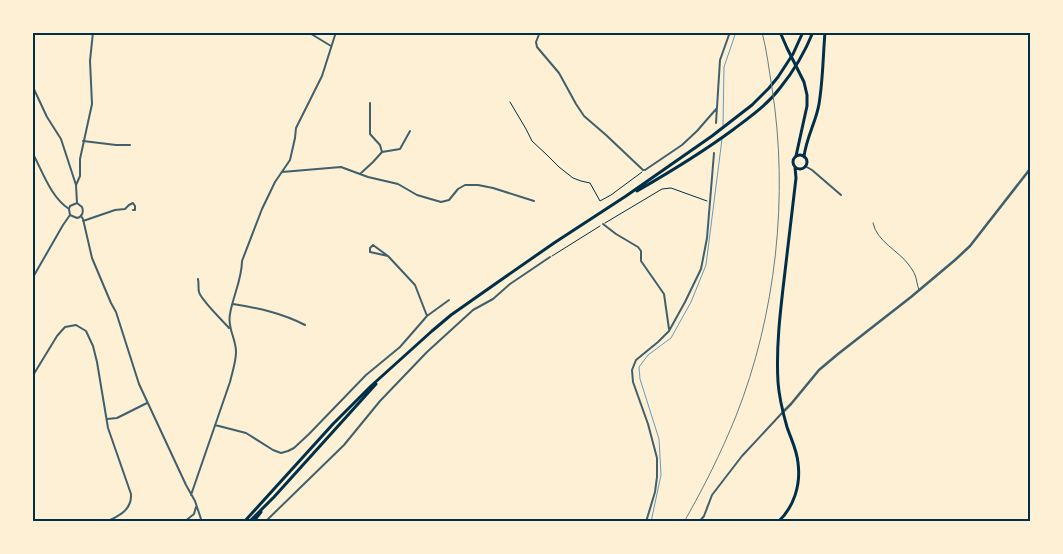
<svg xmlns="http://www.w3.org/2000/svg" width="1063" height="554" font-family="Roboto,sans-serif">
<rect width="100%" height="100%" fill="#fdf0d5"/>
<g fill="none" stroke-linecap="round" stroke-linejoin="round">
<!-- stream -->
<path stroke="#669bbc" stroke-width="1" d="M723,125L724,67L736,32
M651,522L661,475L659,439L640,379L639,367L648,355L671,338L691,302L706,265L722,139"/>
<!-- path -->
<path stroke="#003049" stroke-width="1" d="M510,102L526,129L532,141L547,155L559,167L573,178L581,181L590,183L600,201L611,195L642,172
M605,223L662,189L671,188L707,201
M552,256L600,226"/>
<!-- service -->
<path stroke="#3f606c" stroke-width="1" d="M873,223C877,242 898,250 909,265C911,268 914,272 915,275C917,280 917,285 919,290"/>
<!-- minor -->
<path stroke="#3f606c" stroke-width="2" d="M308,32L331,46
M540,32L536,42L537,47L559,73L576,104L584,116L606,135L643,170H645L682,145L697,131L717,108
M32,85L47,117L61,139L76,185
M716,123L720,60L730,32
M83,141L116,145H130
M32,152C43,172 50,196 69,209
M382,152L400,149L410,131
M805,166L812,170L841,195
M282,172L341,167L368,177L398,184L417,195L441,202L449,200L458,189L465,185H478L493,188L534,201
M360,174L373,162L382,152L380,145L370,134V103
M77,203L76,185L80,176V159L92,104L90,61L93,32
M70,215L77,218C82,217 84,212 82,207L77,203
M70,215L69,209L70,206L77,203
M81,216L83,219L92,258L111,303L116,312L139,384L186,485L195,501L202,522
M83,221L115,210L125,209L129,205L133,203L135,206V210H133
M603,224L616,234L638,247L641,251V261L664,294L669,329
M32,279L63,225L70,215
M198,279C199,284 198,288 199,292C201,300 223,321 229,328
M233,304C258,308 282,313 305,325
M427,316L449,300
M32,377L57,336L65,327L76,325L86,331L93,346L97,362L108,428L131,494C132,510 119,516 106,522
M107,419L117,418L147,403
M215,425L246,433L273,450L281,453L288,451L294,448L309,434L366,375L400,347L427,316L415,285L388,256L373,245L370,248V252L388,256
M191,495L230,382C232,373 236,362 236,352C236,338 227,328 230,314C233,296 242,279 242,261L262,209L275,182L290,160L295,138L296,128L322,76L336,32
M184,522L194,514L196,507
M265,522L344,445L380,401L427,352L473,310L493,299L510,284L550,257
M646,522L655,492L657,477V458L648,424L633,382L632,370L636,360L658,342L669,331L685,302L701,269L707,238L714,153
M699,522L704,516L712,495L742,456L782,413"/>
<!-- tertiary -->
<path stroke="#3f606c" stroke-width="2.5" d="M783,412L791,404L819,370L838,354L911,297L955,260L970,246L1030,169"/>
<!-- secondary -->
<path stroke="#003049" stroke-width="3" d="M780,32L787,48L804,82L807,95V106L796,156
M793 162a7 7 0 1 1 14 0a7 7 0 1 1-14 0Z
M804,157C806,138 816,122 819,104C823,80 823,56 825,32
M778,522C794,507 801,485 798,463C797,450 791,439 787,427C783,413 779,397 778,382C776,348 780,314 784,280C788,246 792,212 796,178L795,167"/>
<!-- primary -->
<path stroke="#003049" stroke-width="3" d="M637,191C670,172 703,152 734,129C750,117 767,105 780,88C793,72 805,52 813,32
M244,522L333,424L371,386L432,331L451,315L498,282L554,243L626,196L712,136L752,105L769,88L778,77L793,54L803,32
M249,522L274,497L376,384
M253,522L261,512"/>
<!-- rail -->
<path stroke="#657d81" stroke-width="1" d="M684,522C704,487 721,453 736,416C776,315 789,196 772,88C769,70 767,51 762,32"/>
</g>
<!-- border -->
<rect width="1063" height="554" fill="none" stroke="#fdf0d5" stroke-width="68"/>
<rect x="34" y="34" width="995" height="486" fill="none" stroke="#003049" stroke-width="2"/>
</svg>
